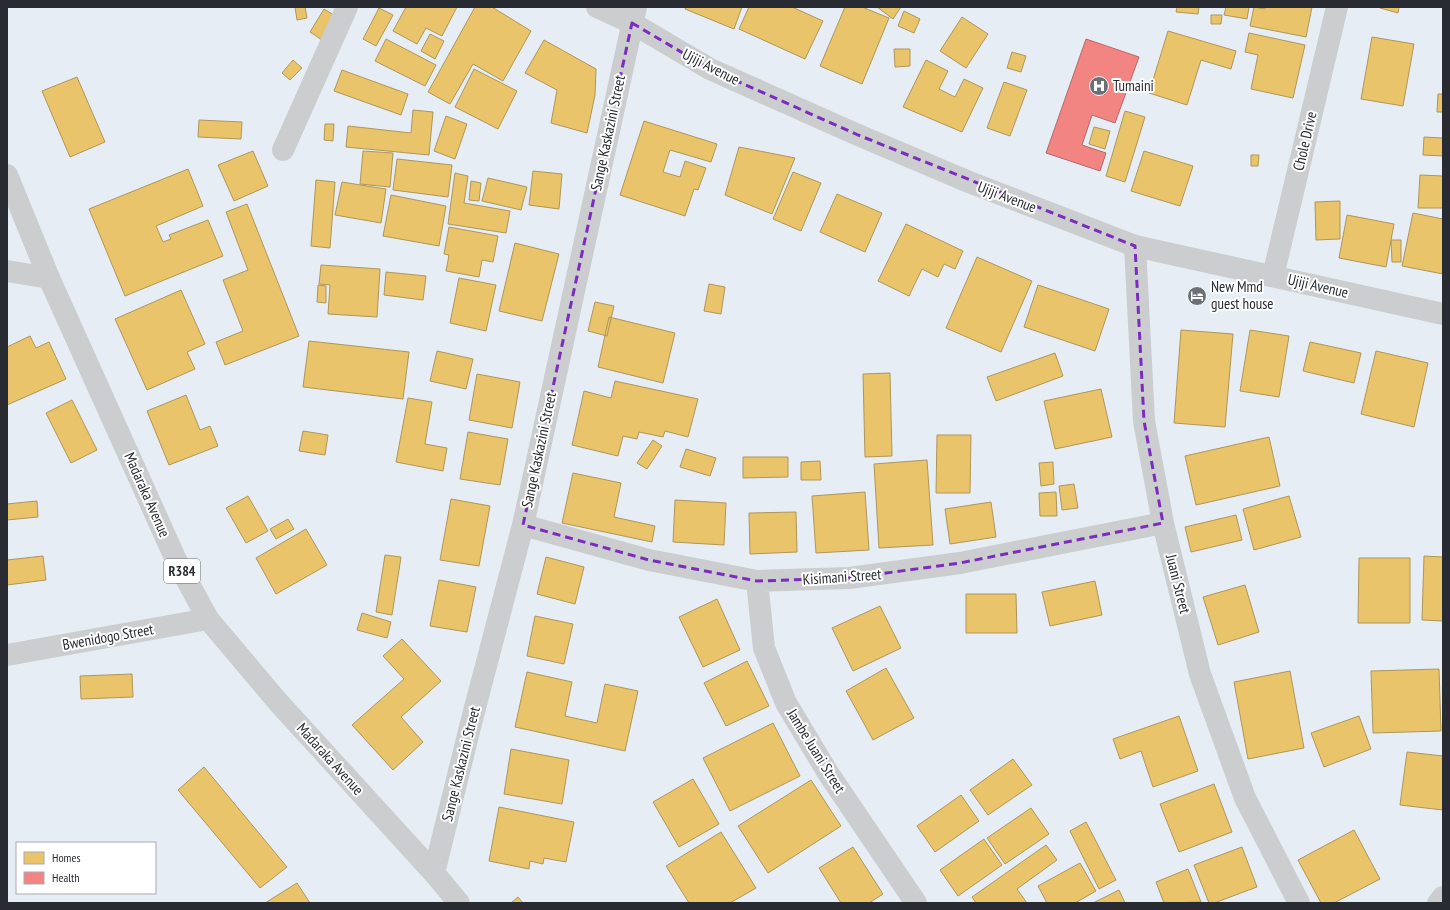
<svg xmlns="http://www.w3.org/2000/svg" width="1450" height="910" font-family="'PT Sans Narrow',sans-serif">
<rect width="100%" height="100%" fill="#e6edf5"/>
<!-- homes -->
<path fill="#e9c46a" stroke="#af9659" d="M295,7H305L307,18L297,20Z
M406,7H457L442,36L426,28L417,44L393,31Z
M475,7H492L531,31L503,81L473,64L450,104L428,92Z
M686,7H742L734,29L685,9Z
M749,7H792L823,21L805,59L739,29Z
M845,7H862L889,18L862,84L820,66Z
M877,7H901L893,19Z
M1177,7H1199L1198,14L1176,12Z
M1226,7H1249L1247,19L1224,15Z
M1254,7L1265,9V7H1312L1306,37L1250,26Z
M1380,7H1399L1398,13L1380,8Z
M379,8L393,15L376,46L363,39Z
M324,9L337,17L322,40L310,32Z
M904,11L920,19L914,33L898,26Z
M1211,15H1222L1221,24H1211Z
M962,17L988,34L966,68L940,51Z
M1168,31L1236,51L1231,69L1201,60L1187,105L1149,93Z
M1249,33L1305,45L1293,98L1251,89L1258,55L1245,52Z
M430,34L444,41L435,59L421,51Z
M1372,37L1414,44L1403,106L1361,99Z
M386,39L436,65L425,86L375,61Z
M544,40L596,69L595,95L587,133L551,123L557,90L525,73Z
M894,49H910V66L895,67Z
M1012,52L1026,56L1021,72L1007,68Z
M293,60L302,68L290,80L282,73Z
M926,60L948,71L939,89L955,97L964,79L983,88L962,132L903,107Z
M474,69L517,91L498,129L455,107Z
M342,70L408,94L401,115L334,91Z
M77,77L105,142L70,157L42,91Z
M1004,82L1027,90L1010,136L987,128Z
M1438,94H1443V112H1437Z
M413,110L433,112L429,155L346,147L348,126L411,133Z
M1125,111L1145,117L1125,182L1106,176Z
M446,116L467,124L455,159L434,151Z
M199,120L242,122L241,139L198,137Z
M644,121L717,144L711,162L670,150L663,172L680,177L685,161L706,168L698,190L694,189L685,216L620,195Z
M325,124H334L333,141L324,140Z
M1094,127L1110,131L1105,149L1089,144Z
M1424,137L1443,138V156L1423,155Z
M739,147L795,158L772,214L725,195Z
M253,151L268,186L234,201L218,165Z
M363,151L393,153L390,187L360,184Z
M1144,151L1193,166L1180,206L1131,191Z
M1251,155H1259L1258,166H1251Z
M397,159L452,165L448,197L393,190Z
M188,169L203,206L156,226L163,242L171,239L169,235L208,220L223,256L125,296L89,209Z
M533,171L562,174L559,209L529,205Z
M793,172L821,183L801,231L773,219Z
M455,173L468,176L464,203L510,211L506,233L448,224Z
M1420,175L1443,176V208H1418Z
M488,178L527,187L521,210L482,201Z
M316,180L335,182L330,248L311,246Z
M471,181L481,183L479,201L469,200Z
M342,182L386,189L381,223L335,215Z
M837,194L882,213L865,252L820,232Z
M391,195L446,206L439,246L383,236Z
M1340,201V239L1316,240L1315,202Z
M247,204L299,336L225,365L216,342L243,331L223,280L248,270L226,212Z
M1413,213L1443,219V274L1402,266Z
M1347,215L1394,224L1386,267L1339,258Z
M906,224L963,251L955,269L944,264L938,277L922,269L909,296L878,281Z
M449,227L498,236L493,262L482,260L479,277L446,271L449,255L444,254Z
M1391,240H1401V262H1392Z
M515,243L559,254L542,321L499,311Z
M977,257L1032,281L1001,352L946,328Z
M321,265L380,269L377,317L328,314L330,285L319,284Z
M386,272L426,276L423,300L384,295Z
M459,278L496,285L486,331L450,323Z
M709,284L725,287L721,314L704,311Z
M318,285L326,286V303L317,302Z
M1038,285L1109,309L1095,351L1024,327Z
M181,290L205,344L187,352L195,369L147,390L115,319Z
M595,302L614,306L607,336L588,331Z
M609,317L675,333L663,383L598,367Z
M1181,330L1233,334L1225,427L1174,423Z
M1250,330L1289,336L1279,397L1240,391Z
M30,336L36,348L49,342L66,379L7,405V347Z
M309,341L409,352L403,399L303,387Z
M1310,342L1361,353L1354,383L1303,371Z
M437,351L473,359L466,389L430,381Z
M1376,351L1428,363L1414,427L1361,414Z
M1055,353L1063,376L996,401L987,377Z
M890,373L892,456L865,457L863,374Z
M477,374L520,382L512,428L469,420Z
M615,381L698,399L688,437L665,431L663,437L639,432L637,439L623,436L618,456L572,445L584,391L611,398Z
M1101,389L1112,437L1055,449L1044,401Z
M186,395L200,430L210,426L218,446L169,465L147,411Z
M408,398L432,402L425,444L447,448L443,471L396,462Z
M72,400L97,450L71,463L46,413Z
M303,431L328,435L325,455L299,451Z
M468,432L508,439L500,485L460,479Z
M937,435H971L970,493H936Z
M1269,437L1280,486L1196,505L1185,456Z
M653,440L662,446L647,469L637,463Z
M686,449L716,458L710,476L680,467Z
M743,457H788V477L743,478Z
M927,460L933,545L879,548L874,464Z
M820,461L821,480H801V462Z
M1053,462L1054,484L1041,486L1039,463Z
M573,473L621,483L614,517L655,526L652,542L562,523Z
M1074,484L1078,508L1062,510L1059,486Z
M865,492L869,550L816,553L812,496Z
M1056,492L1057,516H1040L1039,493Z
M248,496L268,531L246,543L226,508Z
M1289,496L1301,537L1254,550L1243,509Z
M451,499L490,506L479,566L440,560Z
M675,500L726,503L724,545L673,542Z
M37,501L38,517L7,520V504Z
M991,502L996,537L950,544L945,509Z
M796,512L797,552L750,554L749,513Z
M1236,515L1242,540L1191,552L1185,527Z
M288,519L294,529L276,539L270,529Z
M306,529L327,565L276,594L256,558Z
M385,555L401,557L392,615L376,612Z
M43,556L46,580L7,585V560Z
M1424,556L1443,557V621L1422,620Z
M546,557L584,567L575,604L537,594Z
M1359,558H1410V623H1358Z
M439,580L476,587L467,632L430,626Z
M1095,581L1102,615L1050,626L1042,592Z
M1245,585L1259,632L1218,645L1203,597Z
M966,594H1016L1017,633H966Z
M717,599L740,650L703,667L679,617Z
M880,606L901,648L853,671L832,628Z
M362,613L391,622L387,638L357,630Z
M535,616L573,624L564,664L527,656Z
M402,639L441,681L401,717L423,742L393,770L352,725L404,679L383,656Z
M747,661L769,706L726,726L704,683Z
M886,668L914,718L873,740L846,691Z
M1439,669L1441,731L1373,733L1371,671Z
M1290,671L1304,748L1248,759L1234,682Z
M527,672L572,682L565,716L597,723L605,684L638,691L625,751L515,727Z
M132,674L133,697L81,699L80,676Z
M1179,716L1198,771L1153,787L1141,751L1120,759L1113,739Z
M1359,716L1371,749L1324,767L1311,733Z
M773,723L800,776L730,811L703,758Z
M511,749L569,760L562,804L504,794Z
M1407,752L1443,756V810L1400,805Z
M1013,759L1032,785L988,815L970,790Z
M204,767L287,867L260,888L178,790Z
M693,779L719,824L679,847L653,802Z
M811,780L841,826L768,873L738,826Z
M1214,784L1232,832L1179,852L1160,804Z
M961,795L979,821L935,852L917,826Z
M499,807L574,822L566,862L544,858L543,864L530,861L529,869L489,861Z
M1031,808L1049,834L1005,864L987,838Z
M1086,822L1116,880L1099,889L1070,831Z
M1354,830L1380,879L1334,903H1321L1298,860Z
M721,832L756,888L730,903H689L666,866Z
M984,839L1002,865L958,896L940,870Z
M1046,845L1057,860L1017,889L1027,903H976L972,897Z
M853,847L883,894L869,903H841L819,868Z
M1242,847L1257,887L1214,903H1209L1194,865Z
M1080,863L1096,891L1075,903H1047L1038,886Z
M1188,869L1201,902L1164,903L1156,882Z
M297,883L310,903H265Z
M1119,890L1125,903H1093Z
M518,897L523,903H511Z"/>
<!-- health -->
<path fill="#f28482" stroke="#b56a6a" d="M1086,39L1139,57L1115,123L1092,115L1082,145L1106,153L1100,171L1046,153Z"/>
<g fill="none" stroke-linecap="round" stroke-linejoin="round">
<!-- minor -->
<path stroke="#cbcdcf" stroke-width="22" d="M283,150L347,7
M1135,246L1144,421L1163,523L1200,674L1245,798L1299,903
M7,271L49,278
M1273,276L1337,7
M523,525L649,560L757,581L849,578L960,563L1163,523
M757,581L764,648L786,703L828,773L916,903
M7,655L208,619
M434,873L471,723L523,525L636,7
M1438,903L1443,897"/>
<!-- major -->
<path stroke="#cbcdcf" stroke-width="22" d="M597,7L632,23L710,69L858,135L969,182L1135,246L1443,314
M7,175L49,278L176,560L208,619L278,702L434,873L459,903"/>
</g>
<!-- marked area -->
<path fill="none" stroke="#7b2cbf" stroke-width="3" stroke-dasharray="8 5" stroke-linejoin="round" d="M632,23L710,69L858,135L1135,246L1144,421L1163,523L960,563L849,578L757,581L649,560L523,525Z"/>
<!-- icons -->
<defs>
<g id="hospital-disc" transform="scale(1)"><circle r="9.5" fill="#6a7076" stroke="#fff"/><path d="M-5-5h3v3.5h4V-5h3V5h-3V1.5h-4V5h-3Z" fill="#fff"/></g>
<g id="hotel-disc" transform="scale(1)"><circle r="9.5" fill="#6a7076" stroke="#fff"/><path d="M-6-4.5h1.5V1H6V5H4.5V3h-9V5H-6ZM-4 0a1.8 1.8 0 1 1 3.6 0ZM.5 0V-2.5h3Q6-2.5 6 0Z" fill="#fff"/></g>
</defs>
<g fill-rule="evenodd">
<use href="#hospital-disc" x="1099" y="86"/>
<use href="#hotel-disc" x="1197" y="296"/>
</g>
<g text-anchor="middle" stroke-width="4" stroke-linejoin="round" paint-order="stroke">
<!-- shield labels -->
<rect fill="#fff" stroke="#686b70" stroke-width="1" x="164" y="559" width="36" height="24" rx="3"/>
<g font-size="14" font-weight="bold" fill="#282c32">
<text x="182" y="576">R384</text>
</g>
<!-- street labels -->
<g font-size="15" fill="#282c32" stroke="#fff">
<text transform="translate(711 67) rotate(27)" y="5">Ujiji Avenue</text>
<text transform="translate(608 133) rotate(-78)" y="5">Sange Kaskazini Street</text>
<text transform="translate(1305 141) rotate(-77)" y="5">Chole Drive</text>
<text transform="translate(1007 197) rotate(21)" y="5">Ujiji Avenue</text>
<text transform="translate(1318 286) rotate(13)" y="5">Ujiji Avenue</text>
<text transform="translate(539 450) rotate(-78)" y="5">Sange Kaskazini Street</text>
<text transform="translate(147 495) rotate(66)" y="5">Madaraka Avenue</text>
<text transform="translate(842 577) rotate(-4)" y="5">Kisimani Street</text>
<text transform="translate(1178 584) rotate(76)" y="5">Juani Street</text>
<text transform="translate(108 637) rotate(-10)" y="5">Bwenidogo Street</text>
<text transform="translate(816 751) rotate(58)" y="5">Jambe Juani Street</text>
<text transform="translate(330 759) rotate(48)" y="5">Madaraka Avenue</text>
<text transform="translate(461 764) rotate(-76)" y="5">Sange Kaskazini Street</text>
</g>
<!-- poi labels -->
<g font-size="15" fill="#282c32" stroke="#fff" text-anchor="start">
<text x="1113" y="91">Tumaini</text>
<text x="1211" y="292">New Mmd<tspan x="1211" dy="17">guest house</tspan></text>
</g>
</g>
<!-- border -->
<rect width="1450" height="910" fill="none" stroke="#282c32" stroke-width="16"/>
<!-- legend -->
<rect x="16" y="842" width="140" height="52" fill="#ffffff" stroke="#a9abad"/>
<rect x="24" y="852" width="20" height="12" fill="#e9c46a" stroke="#a9abad"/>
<text x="52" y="862" font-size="12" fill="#282c32">Homes</text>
<rect x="24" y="872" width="20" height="12" fill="#f28482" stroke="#a9abad"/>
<text x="52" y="882" font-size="12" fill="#282c32">Health</text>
</svg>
